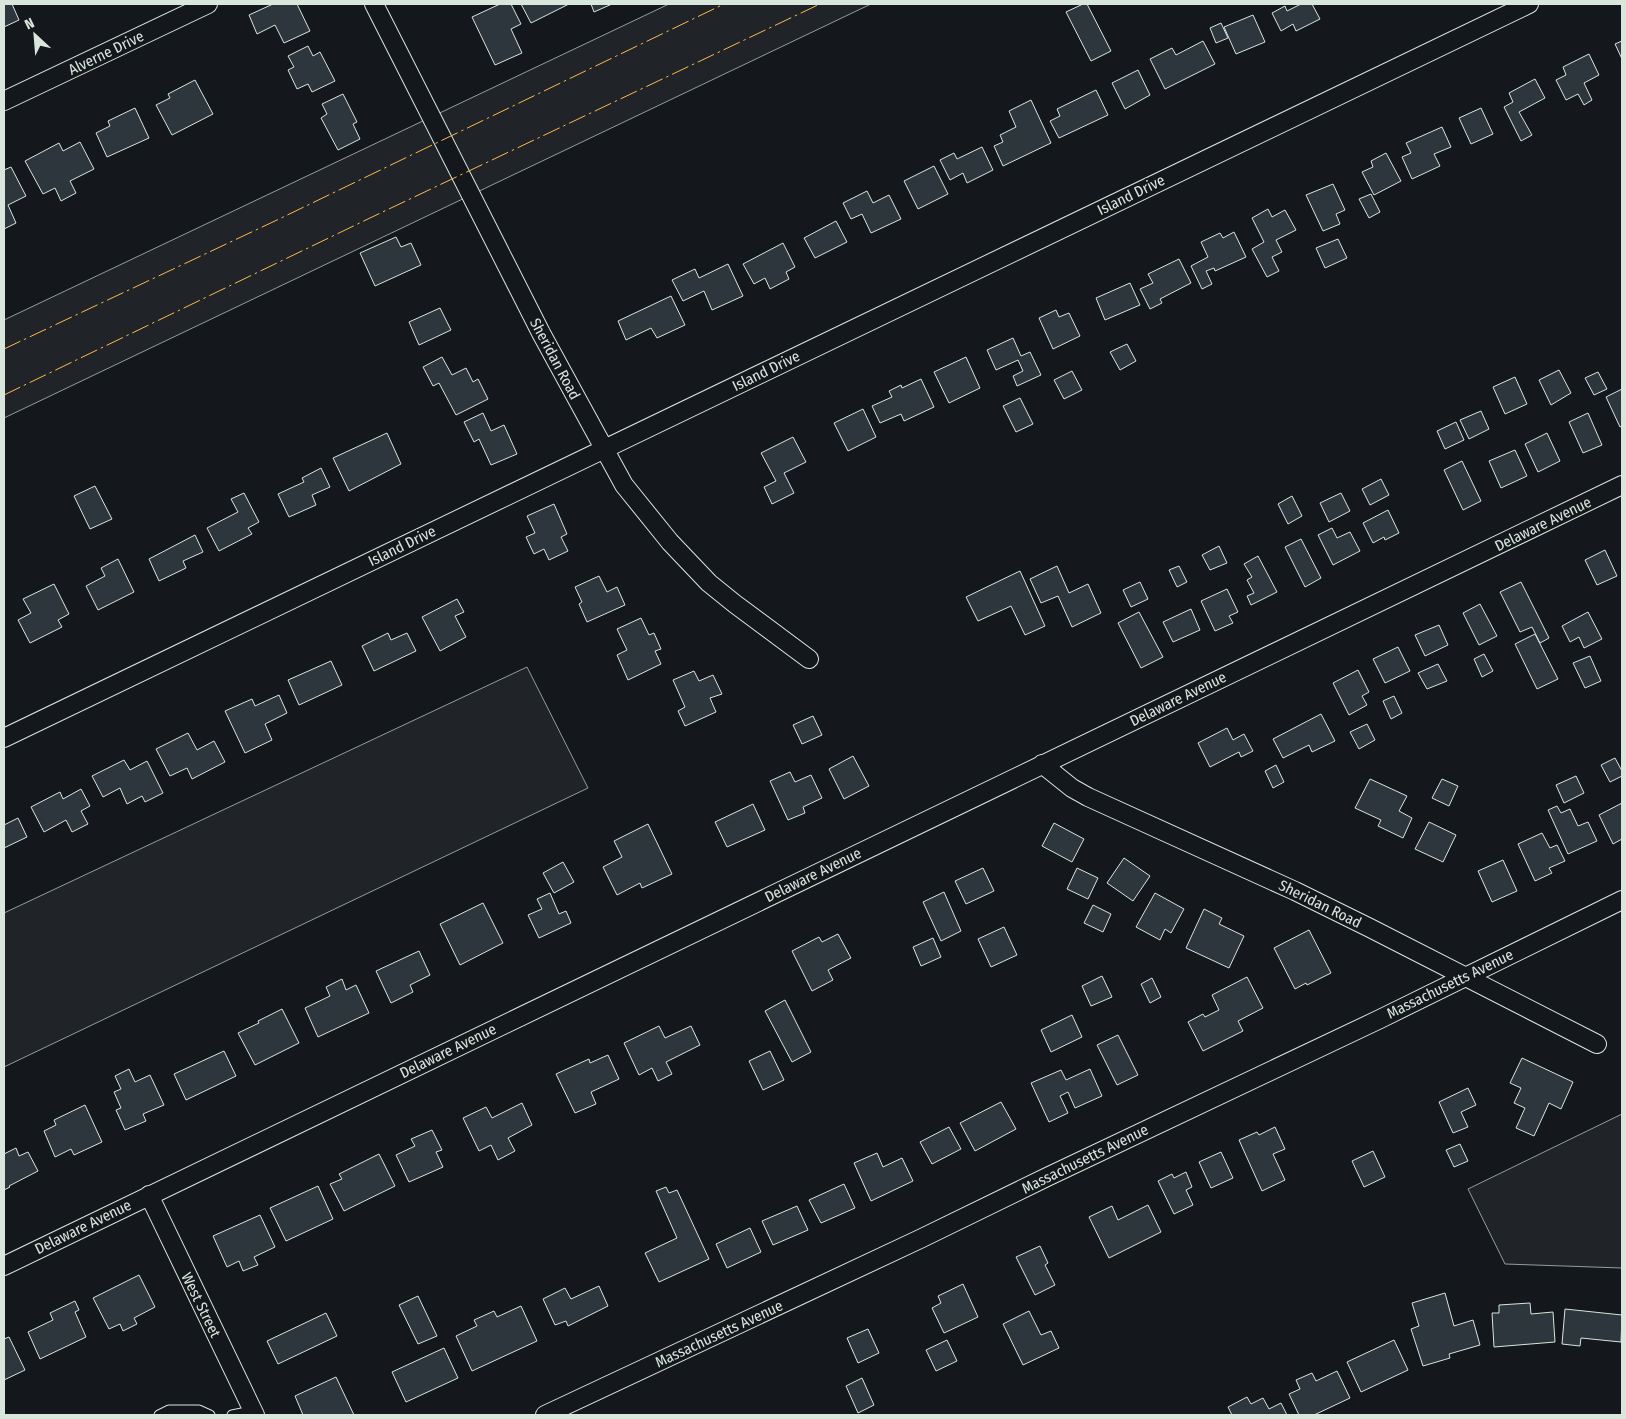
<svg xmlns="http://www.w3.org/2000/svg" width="1626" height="1419" font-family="'Fira Sans Condensed',sans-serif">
<rect width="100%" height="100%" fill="#14181c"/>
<!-- green -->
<path fill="#202428" stroke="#939e99" d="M669,4H871L4,418V320Z
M527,667L588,788L4,1067V913Z
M1622,1114V1268L1505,1264L1468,1189Z"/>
<!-- building -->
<path fill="#2c363c" stroke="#d8e6dc" d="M4,4H12L19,20L4,27Z
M273,4H297L310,31L284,43L275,25L257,34L249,15Z
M500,4H511L521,24L511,29L522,53L495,65L472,17Z
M521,4H569L531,23Z
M591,4H612L594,12Z
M1083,4H1087L1111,51L1091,61L1066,12Z
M1301,4H1312L1320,19L1296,31L1293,24L1281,31L1272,13L1285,6L1287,11Z
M1253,15L1265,42L1236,54L1224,27Z
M1221,23L1228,38L1216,43L1210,28Z
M1203,41L1215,64L1165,89L1150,59L1172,48L1176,55Z
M1622,41V59L1615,44Z
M308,46L313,56L320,52L335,81L312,92L308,84L297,89L288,70L294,67L288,56Z
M1589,54L1599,75L1584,83L1592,100L1584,105L1578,94L1566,100L1556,80L1566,75L1563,67Z
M1138,70L1150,95L1125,109L1112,83Z
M1535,79L1545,98L1519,112L1532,135L1521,141L1504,107L1513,102L1509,93Z
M195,80L213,114L172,135L156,105L170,98L168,94Z
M1096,90L1108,115L1059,138L1050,121L1060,116L1057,109Z
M343,94L357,122L353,124L360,139L338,150L321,118L327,114L322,104Z
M1031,100L1051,143L1003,166L994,146L1003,142L1000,135L1016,127L1009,111Z
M135,108L149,138L107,157L96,133L110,126L108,121Z
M1481,108L1493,134L1471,144L1459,118Z
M1442,127L1451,147L1434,154L1440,166L1412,179L1402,157L1411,153L1406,143Z
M80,142L94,169L70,181L76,193L61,201L55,188L43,194L25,161L59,143L63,151Z
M982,147L993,170L967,183L963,173L950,180L940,160L954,153L957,159Z
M1386,153L1401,181L1374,195L1362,172L1373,167L1371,161Z
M934,166L948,194L918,209L904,181Z
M11,167L26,196L8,205L16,223L4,229V170Z
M1333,184L1345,210L1336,214L1340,224L1323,231L1306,195Z
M867,191L873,203L889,195L901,219L871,233L862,214L851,219L843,203Z
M1371,194L1380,212L1369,218L1359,199Z
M1268,209L1272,217L1285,210L1296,230L1276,240L1282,252L1272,257L1279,271L1267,277L1252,249L1264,242L1252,218Z
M836,221L847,242L815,258L804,238Z
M1234,232L1246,257L1215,271L1214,268L1206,271L1212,284L1202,289L1191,266L1208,257L1201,242L1220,233L1223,238Z
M396,237L401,247L411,243L421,265L375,286L360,253Z
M1338,239L1347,258L1325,268L1316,248Z
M783,243L795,267L786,272L789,279L770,289L765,278L754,284L743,264Z
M1179,259L1191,283L1160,299L1162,303L1150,309L1140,289L1153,283L1148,274Z
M728,264L743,296L712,310L704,291L683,301L672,280L695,269L699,278Z
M1130,283L1140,305L1105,320L1096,298Z
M671,296L685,325L657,338L651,328L626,340L618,321Z
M440,308L451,330L419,345L409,322Z
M1056,310L1059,317L1069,313L1080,336L1053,349L1039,318Z
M1013,338L1021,356L1030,352L1041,375L1017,386L1013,376L1023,371L1018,360L996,370L987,350Z
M1127,344L1136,361L1120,370L1110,352Z
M442,357L452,375L466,368L473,382L478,379L488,399L456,415L439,383L433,386L423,367Z
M966,357L980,388L949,403L934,372Z
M1559,370L1571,393L1551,405L1539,380Z
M1072,371L1082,390L1064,399L1054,380Z
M1598,372L1607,389L1594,395L1585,378Z
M1515,377L1527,404L1505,414L1493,387Z
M921,379L934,407L904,421L901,414L880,423L872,406L892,397L889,391L901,385L902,388Z
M1622,389V426L1620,427L1606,397Z
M1020,398L1033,424L1016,432L1003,406Z
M863,409L876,437L848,451L834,423Z
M1481,411L1489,429L1469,439L1460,420Z
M483,413L491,431L504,425L517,454L491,465L479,439L474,442L464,422Z
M1588,413L1602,445L1583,453L1569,422Z
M1456,422L1464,440L1445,449L1437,431Z
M387,433L401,464L349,491L333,458Z
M1547,433L1560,461L1538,472L1525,444Z
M793,437L806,462L784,473L794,493L772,504L764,487L776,481L761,453Z
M1515,450L1527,476L1501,488L1489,461Z
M1462,461L1481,501L1463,510L1444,470Z
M321,468L330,487L312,495L316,505L289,517L278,494L304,482L302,478Z
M1381,479L1389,495L1370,505L1362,489Z
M95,486L112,519L90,529L74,496Z
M244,493L259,522L248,528L252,534L219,551L207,528L238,512L231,499Z
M1341,493L1350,511L1329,522L1320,503Z
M1292,496L1302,516L1288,524L1278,504Z
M554,504L567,534L561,537L568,551L549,560L544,549L534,554L526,537L535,533L527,516Z
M1388,510L1399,533L1385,540L1384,537L1373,543L1363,523Z
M1332,528L1337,538L1350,532L1360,551L1333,565L1318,535Z
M195,535L203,552L183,561L186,568L159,581L149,559Z
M1301,539L1321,578L1305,587L1285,547Z
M1219,546L1227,563L1210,570L1202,555Z
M1605,550L1617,576L1597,585L1585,560Z
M1258,556L1277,592L1251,605L1247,596L1254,593L1247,580L1252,577L1244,564Z
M118,559L134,592L98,610L86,586L105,576L101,568Z
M1057,566L1069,593L1088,584L1101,613L1072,627L1058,596L1041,603L1030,579Z
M1179,566L1187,582L1177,587L1169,570Z
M1020,571L1045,626L1025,635L1011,606L978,621L966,597Z
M599,576L607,592L617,587L625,605L587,622L579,604L582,602L575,587Z
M1140,582L1148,599L1131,607L1123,590Z
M1521,582L1549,638L1540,643L1532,627L1520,632L1500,592Z
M54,584L69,614L58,620L62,627L30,643L18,620L31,613L23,599Z
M1227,589L1238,612L1229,616L1233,623L1215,631L1201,601Z
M457,599L464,612L455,616L466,637L440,651L422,617Z
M1480,604L1497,636L1479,645L1463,613Z
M1191,609L1200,630L1173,642L1163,622Z
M1139,612L1163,657L1141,668L1118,623Z
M1588,612L1602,639L1584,648L1579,637L1570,642L1562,626Z
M641,618L649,635L654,633L661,649L655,651L661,664L628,680L617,655L627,650L617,629Z
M1439,625L1448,645L1425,656L1415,635Z
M388,633L391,640L407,633L416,651L374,671L362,646Z
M1535,634L1558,679L1537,689L1515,644Z
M1398,647L1410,671L1385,683L1373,659Z
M1484,654L1493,671L1482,677L1474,659Z
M1590,656L1601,681L1585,688L1573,663Z
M331,661L342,685L299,705L288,680Z
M1438,664L1447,681L1427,689L1418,673Z
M1358,670L1369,692L1362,696L1367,705L1349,715L1333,683Z
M694,671L699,681L713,675L722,694L710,698L716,712L685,726L678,711L685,707L673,680Z
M279,695L287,713L265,724L272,740L245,753L225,711L252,699L255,706Z
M1394,696L1402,713L1391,719L1383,701Z
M1321,714L1335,741L1312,752L1309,745L1283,758L1273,739Z
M813,716L822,735L802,744L793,725Z
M1367,724L1375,740L1359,749L1350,732Z
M1227,728L1233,740L1244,734L1253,751L1241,757L1239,752L1210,767L1198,743Z
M188,733L197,750L214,741L225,762L192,779L187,768L170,776L156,749Z
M853,756L869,786L844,799L829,769Z
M1615,758L1622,771V776L1610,782L1601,765Z
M124,760L130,770L147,761L163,793L145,802L142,796L127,804L120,788L103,797L92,776Z
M1276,765L1284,782L1273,788L1265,771Z
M790,772L795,782L811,775L822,798L803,807L805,813L788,820L770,781Z
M1576,776L1584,793L1564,803L1556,785Z
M1370,779L1407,796L1399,811L1412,818L1403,838L1378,826L1381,820L1355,808Z
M1442,779L1458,786L1449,806L1432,798Z
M81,789L90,806L81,811L88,824L72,832L66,820L44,832L31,807L60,792L63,799Z
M1622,803V839L1613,844L1599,815Z
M753,804L765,830L727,847L715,822Z
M1557,806L1561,813L1570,809L1578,826L1588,822L1597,841L1568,854L1548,810Z
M18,818L27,837L4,848V825Z
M1429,822L1456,835L1443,862L1415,849Z
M1054,823L1084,839L1072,862L1042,846Z
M648,824L672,874L642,888L640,883L617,895L603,867L622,857L614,841Z
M1542,833L1550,848L1557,845L1565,861L1549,868L1552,873L1535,881L1518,844Z
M1124,858L1150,876L1133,901L1107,883Z
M1503,860L1517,891L1492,902L1478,871Z
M563,862L574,882L554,893L543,873Z
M983,868L994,891L966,904L955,881Z
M1077,868L1098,878L1088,899L1067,889Z
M944,892L961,931L941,941L923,902Z
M550,893L559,914L566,911L571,923L539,938L528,915L542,909L537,899Z
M1155,893L1184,909L1171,933L1165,929L1160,940L1136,927Z
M483,903L503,943L460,965L440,924Z
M1093,905L1111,914L1103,932L1084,923Z
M1204,909L1222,918L1219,924L1244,936L1229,968L1186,948Z
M1004,927L1017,955L991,967L978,939Z
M1309,930L1331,973L1307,985L1306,983L1295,989L1274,948Z
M838,934L851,958L828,970L833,980L812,991L792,951L819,937L822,942Z
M933,938L941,957L921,966L913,947Z
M419,951L430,975L410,985L413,992L391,1003L376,971Z
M1102,976L1112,997L1091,1006L1082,986Z
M1247,977L1263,1008L1238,1021L1243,1031L1203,1051L1188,1022L1203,1014L1205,1017L1219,1010L1212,995Z
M1152,978L1161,997L1150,1003L1141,984Z
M342,979L346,990L356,985L369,1013L318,1037L305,1008L330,996L326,987Z
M785,1000L811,1052L792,1062L765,1011Z
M282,1009L299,1043L255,1065L238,1033L259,1023L258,1021Z
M1072,1015L1082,1037L1051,1052L1041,1030Z
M659,1026L665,1038L691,1026L700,1045L666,1062L672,1074L658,1081L652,1068L639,1075L624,1043Z
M1118,1035L1138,1075L1117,1085L1097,1045Z
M224,1051L236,1076L186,1100L174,1074Z
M770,1051L784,1080L763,1090L749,1061Z
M608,1055L619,1079L591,1092L596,1104L575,1113L556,1074L589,1059L590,1063Z
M1522,1058L1573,1082L1561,1109L1549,1103L1534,1136L1516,1128L1525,1108L1514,1103L1521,1088L1510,1083Z
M129,1069L135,1082L150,1075L164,1105L143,1114L146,1121L125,1130L116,1110L121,1108L114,1092L121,1089L115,1076Z
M1090,1069L1102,1096L1075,1108L1068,1092L1060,1096L1068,1113L1049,1122L1031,1083L1061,1070L1066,1080Z
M1468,1088L1476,1105L1461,1112L1468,1127L1453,1133L1439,1102Z
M1001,1102L1016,1129L975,1151L960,1123Z
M522,1103L532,1125L508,1138L515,1151L498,1160L491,1145L479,1151L463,1118L486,1107L492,1118Z
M85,1105L102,1142L74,1155L71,1149L55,1157L44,1131L56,1125L54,1120Z
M949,1127L961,1149L932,1164L920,1142Z
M1275,1127L1285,1149L1273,1154L1285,1180L1262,1191L1239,1140L1257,1132L1259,1135Z
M432,1130L442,1150L436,1152L443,1167L409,1182L396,1155L415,1146L411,1139Z
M1460,1144L1468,1161L1454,1167L1446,1150Z
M16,1148L19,1156L28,1152L38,1171L9,1186L10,1187L4,1190V1154Z
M1373,1151L1385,1177L1364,1187L1352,1161Z
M1221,1152L1233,1178L1211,1188L1199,1162Z
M877,1153L883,1167L902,1158L913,1181L871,1201L854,1163Z
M379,1154L395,1186L344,1211L330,1184L342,1179L339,1174Z
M1186,1172L1192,1187L1186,1190L1193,1205L1174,1214L1158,1181L1172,1174L1174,1178Z
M844,1184L855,1208L821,1223L809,1200Z
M318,1186L333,1219L286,1241L270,1208Z
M666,1187L669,1193L677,1190L709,1259L659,1282L645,1253L677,1238L656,1191Z
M1148,1205L1161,1232L1109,1258L1089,1217L1112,1206L1118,1220Z
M797,1206L808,1230L773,1245L762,1221Z
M260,1215L275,1247L254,1257L258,1265L243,1271L239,1261L227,1267L213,1236Z
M750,1228L761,1252L727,1268L716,1244Z
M1040,1246L1048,1263L1045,1265L1055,1285L1035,1295L1016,1257Z
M139,1275L155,1307L134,1318L137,1324L123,1331L120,1324L109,1329L93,1298Z
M963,1284L978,1317L944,1333L932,1308L941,1303L938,1296Z
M599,1286L608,1306L568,1326L566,1321L555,1325L543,1299L565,1288L571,1299Z
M1445,1293L1454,1326L1473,1320L1480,1345L1449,1354L1450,1358L1423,1366L1411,1329L1419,1326L1412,1303Z
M418,1296L437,1336L418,1344L399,1305Z
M75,1301L79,1310L75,1312L86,1337L40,1359L28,1332L53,1320L50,1313Z
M1530,1303L1531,1314L1553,1312L1555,1342L1494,1347L1492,1313H1499V1305Z
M521,1306L537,1341L472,1371L456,1336L477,1326L474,1320L494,1311L497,1317Z
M1565,1309L1622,1315L1621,1342L1581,1338L1580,1346L1562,1344Z
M1029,1311L1041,1335L1051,1331L1059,1348L1023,1365L1003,1324Z
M326,1313L337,1336L278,1364L267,1341Z
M868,1329L879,1353L858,1363L847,1338Z
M9,1337L25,1370L4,1380V1339Z
M947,1340L957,1361L936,1371L926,1350Z
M1394,1340L1408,1370L1361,1392L1347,1362Z
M444,1348L458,1378L406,1402L392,1372Z
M1337,1371L1350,1398L1314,1415H1299L1289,1394L1300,1389L1296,1380L1312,1373L1316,1381Z
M336,1377L354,1415H303L295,1396Z
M862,1378L874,1405L858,1413L846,1386Z
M1247,1397L1251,1404L1263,1398L1269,1409L1281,1403L1287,1415H1232L1228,1407Z"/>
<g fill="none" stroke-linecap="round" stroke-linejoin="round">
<!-- lane casing -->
<g stroke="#d8e6dc" stroke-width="11">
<path id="lane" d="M159,1415L169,1410H199L210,1415
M232,1415L252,1411"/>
</g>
<!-- street casing -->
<g stroke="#d8e6dc" stroke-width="20">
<path id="street" d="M374,4L541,333L624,485L670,542L709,583L735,604L809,659
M4,101L208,4
M4,738L1529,4
M1042,764L1072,788L1088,797L1295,891L1370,928L1597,1044
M149,1195L255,1415
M4,1266L1622,485
M545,1415L920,1239L1047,1177L1380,1019L1622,900"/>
</g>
<!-- lane -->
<use href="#lane" stroke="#14181c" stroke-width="9"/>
<!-- street -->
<use href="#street" stroke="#14181c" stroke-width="18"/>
<!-- power -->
<path stroke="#ffb74d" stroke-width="1" stroke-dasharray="18 4 2.5 4" stroke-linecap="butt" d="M4,349L277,220L724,4
M4,395L370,218L820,4"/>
</g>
<g text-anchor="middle" stroke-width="4" stroke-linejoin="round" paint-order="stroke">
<!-- street labels -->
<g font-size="15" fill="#d8e6dc" stroke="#14181c">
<text transform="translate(106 53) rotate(-26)" y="5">Alverne Drive</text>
<text transform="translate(1131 195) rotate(-26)" y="5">Island Drive</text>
<text transform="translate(555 359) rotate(62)" y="5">Sheridan Road</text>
<text transform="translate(766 371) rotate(-26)" y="5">Island Drive</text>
<text transform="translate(1543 524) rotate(-26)" y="5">Delaware Avenue</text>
<text transform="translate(402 546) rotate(-26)" y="5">Island Drive</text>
<text transform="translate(1178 699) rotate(-26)" y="5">Delaware Avenue</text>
<text transform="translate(813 875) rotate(-26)" y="5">Delaware Avenue</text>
<text transform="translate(1320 904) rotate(26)" y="5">Sheridan Road</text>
<text transform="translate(1450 984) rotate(-26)" y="5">Massachusetts Avenue</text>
<text transform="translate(448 1051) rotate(-26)" y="5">Delaware Avenue</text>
<text transform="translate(1085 1159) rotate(-26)" y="5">Massachusetts Avenue</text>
<text transform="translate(83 1227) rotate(-26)" y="5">Delaware Avenue</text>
<text transform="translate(201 1305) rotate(64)" y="5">West Street</text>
<text transform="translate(719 1334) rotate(-25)" y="5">Massachusetts Avenue</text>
</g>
</g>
<!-- border -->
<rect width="1626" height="1419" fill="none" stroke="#d8e6dc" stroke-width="10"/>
<!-- north arrow -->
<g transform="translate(35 35) rotate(334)" stroke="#14181c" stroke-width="4" paint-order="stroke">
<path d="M0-4L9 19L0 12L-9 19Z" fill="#d8e6dc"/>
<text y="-8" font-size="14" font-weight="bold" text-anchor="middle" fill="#d8e6dc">N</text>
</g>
</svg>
